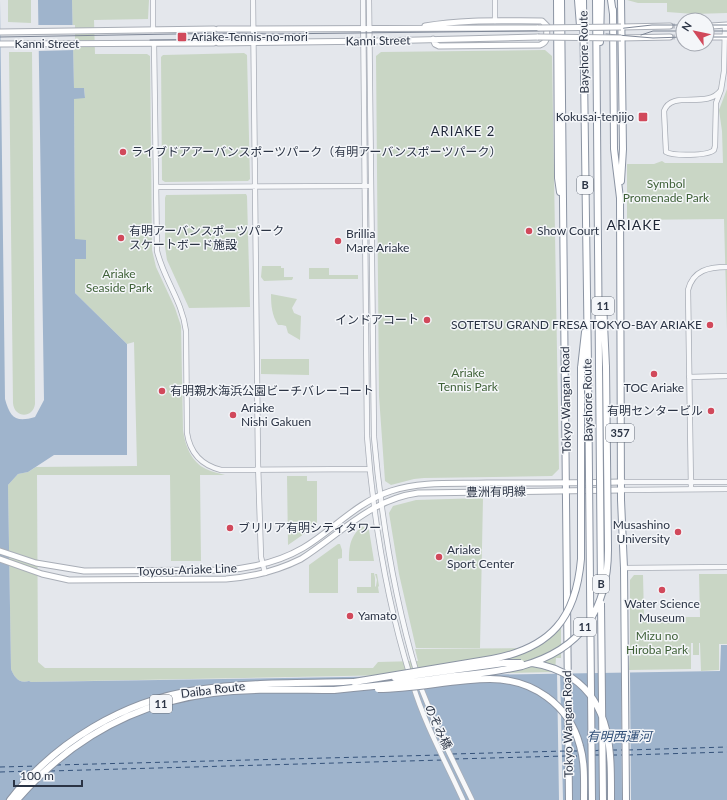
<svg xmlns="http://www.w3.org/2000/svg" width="727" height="800" font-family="Lato,'Noto Sans JP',sans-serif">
<rect width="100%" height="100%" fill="#e4e7ec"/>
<!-- green -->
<path fill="#c9d6c5" d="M8,0H31V23L8,22Z
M72,0H149L148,19L94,20L95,54H147L150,56L152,250L156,267L175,308L181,326L183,430C185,445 191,462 206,469C212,472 219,473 225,475H200L201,561H171L170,475H37L38,662L45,668H373L378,662L418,661L415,649L532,648L561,624V658H556L555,672L31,682L29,681C19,684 14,677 11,669L8,485L18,474L28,472L36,467L137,466L134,342L127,344L75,293V259L86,240H75L74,98L85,97L84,88L74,89Z
M627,0H727V13L694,14L667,12V3H638Z
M545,50L552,56L559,469L552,476L424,478L414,479L391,485L385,481L379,396L376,56L381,52Z
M9,52H32L35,404C33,419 14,418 13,403Z
M244,53L247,55L250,179L248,181L165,182L162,180L161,57L163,55Z
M727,89V331L724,219L627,220V164H654L662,161L665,163H723L722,131L719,110Z
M246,194L247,196L250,307L189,308L167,260L165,247V198L166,195Z
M262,266H281V268H284V277H293V278L292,280L264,281L261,277Z
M309,268H329V275H358V279H309Z
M271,294L297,299L292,308L294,313L301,316L300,340L288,333L286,326L282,325H278C272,315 271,306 271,294Z
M261,359H309V375L261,374Z
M287,476H307V481H317V525L288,545Z
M483,498L480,648H416L399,574L389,513L393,506L416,500Z
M362,526L369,530L374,561H349C349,546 350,537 362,526Z
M338,544H340L342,550V558L338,559V593H309V565Z
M371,573H374L375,578V587L376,586L377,580L375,574H377L379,586L378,587L379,593H357V587H371Z
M699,574H727V644H719V670L701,671L700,643H699V655H693V643H691V669L629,670L630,648V580L634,575H643L644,617H700Z"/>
<!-- water -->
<path fill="#9fb4cc" d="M0,0L5,399C10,417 15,423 35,417L44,400L38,0H72L74,88H84L85,98L74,99L75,239L86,240V259H75V293L127,344V455H54L28,472L18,474L8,485L11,669C14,677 19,684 29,681L31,682L720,671L721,645H727V800H0Z"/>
<!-- pier -->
<path fill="#e4e7ec" d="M37,25H75V50L37,51Z
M630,670L631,800H622L621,671Z
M557,672H560L563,800H559Z"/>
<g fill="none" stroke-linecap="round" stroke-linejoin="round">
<!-- ferry -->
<path stroke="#34527a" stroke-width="1" stroke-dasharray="5 4" stroke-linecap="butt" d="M612,750H622
M628,750L727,747
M572,751H578
M594,751L600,750
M452,754L566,751
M594,755H600
M612,755H622
M628,755L727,752
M572,756H580
M454,759L566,756
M56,765L441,755
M0,767L39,766
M50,771L443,760
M0,772L33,771"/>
<!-- secondary-tunnel -->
<path stroke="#bfc3cb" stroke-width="5" stroke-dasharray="5 2.5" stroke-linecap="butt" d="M670,26H683
M670,37H683"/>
<!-- tertiary casing -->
<g stroke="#a9aeb7" stroke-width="6">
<path id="tertiary" d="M253,0L258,463L261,557L265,573
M363,0L367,436C373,517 386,598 410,676
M369,0L374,437C381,516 394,597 417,674
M495,0V21
M153,30V0
M154,43L157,251C164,280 182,300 186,331L187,433C190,453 201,465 221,470L370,469
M721,90C707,110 672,89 664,111L666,152C673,156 708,156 714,150L715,146L716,103L721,90L724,71L725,26
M156,187L368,186
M689,377L727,376
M620,482H727
M691,489L688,290C693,270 709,267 727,267
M621,490L727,489
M624,568L727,567
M419,683L438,730L472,800
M413,685C425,725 446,762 463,800"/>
</g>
<!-- secondary casing -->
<g stroke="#a9aeb7" stroke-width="7">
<path id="secondary" d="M425,26C464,19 503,21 542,21L547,26C546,34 549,42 540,45L439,46L435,44L433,39
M711,26L727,25
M621,27L670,26
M218,29L538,28
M0,32L214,29
M711,37H727
M621,38L670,37
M218,43L378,41L538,37
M0,44L214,43
M0,551L36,563L84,571L225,570C252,568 279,562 303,548C333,530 357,502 391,491C422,481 455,484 487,483C532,483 576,483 620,482
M0,559L42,574L69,580L226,579C252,577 277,571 301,559C339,535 371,499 418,493L621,490"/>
</g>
<!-- trunk casing -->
<g stroke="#8b94a3" stroke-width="8">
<path id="trunk" d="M557,0L558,178L560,192
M561,0L569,800
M613,10L614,149L620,198L621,500L624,568L626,800
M621,181L623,149L621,0"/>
</g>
<!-- motorway casing -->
<g stroke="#8b94a3" stroke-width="8">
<path id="motorway" d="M578,0L580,26
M583,0L588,367
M596,0L599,367
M611,0L613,14
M600,42L601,0
M603,302L606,367
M581,368L585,332
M10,800C55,742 124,701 196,690C248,682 302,683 354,682
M17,800C69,740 134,703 213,693C253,688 294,690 334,690"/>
</g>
<!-- tertiary -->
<use href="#tertiary" stroke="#f7f8fa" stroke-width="4.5"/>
<!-- secondary -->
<use href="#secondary" stroke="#fff" stroke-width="5"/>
<!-- trunk -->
<use href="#trunk" stroke="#fff" stroke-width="6"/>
<!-- motorway -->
<use href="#motorway" stroke="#fff" stroke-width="6"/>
<!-- tram -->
<path stroke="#7d8696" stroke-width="1" d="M707,25H727
M707,31H727
M606,34L653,38L683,37
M641,35L653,31H683
M0,37L234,33L271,34L607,30L652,25H683
M707,37H727
M150,40L234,39"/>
<!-- secondary-bridge casing -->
<g stroke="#a9aeb7" stroke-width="7" stroke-linecap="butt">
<path id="secondary-bridge" d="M538,28L621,27
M538,37L621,38"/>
</g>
<!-- motorway-bridge casing -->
<g stroke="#8b94a3" stroke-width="8" stroke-linecap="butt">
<path id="motorway-bridge" d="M588,367L592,800
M599,367L601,591
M601,603L603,800
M532,663C546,665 560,670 572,678C613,706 611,756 611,800
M395,678L504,663H521
M354,682L492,659C551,648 576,618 581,559V368
M378,689C416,689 453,679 490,679C532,679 569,704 580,746C585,763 584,782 584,800
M334,690C375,686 415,682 455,676C477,674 500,671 522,666C583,649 609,608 608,546L606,367"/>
</g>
<!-- secondary-bridge -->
<use href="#secondary-bridge" stroke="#fff" stroke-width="5"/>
<!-- motorway-bridge -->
<use href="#motorway-bridge" stroke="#fff" stroke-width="6"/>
</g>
<!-- markers -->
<g fill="#d1495b" stroke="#f4f6f9" stroke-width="1.5">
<rect x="177" y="32" width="10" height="10" rx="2"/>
<rect x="638" y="112" width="10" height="10" rx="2"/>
<circle cx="123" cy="152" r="4"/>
<circle cx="529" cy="231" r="4"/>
<circle cx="121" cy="238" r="4"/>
<circle cx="338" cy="241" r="4"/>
<circle cx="427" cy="320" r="4"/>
<circle cx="710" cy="325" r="4"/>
<circle cx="654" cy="374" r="4"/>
<circle cx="162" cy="391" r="4"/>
<circle cx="711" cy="411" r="4"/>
<circle cx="233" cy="415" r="4"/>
<circle cx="230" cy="528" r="4"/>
<circle cx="678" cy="532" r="4"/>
<circle cx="439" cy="557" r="4"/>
<circle cx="662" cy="590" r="4"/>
<circle cx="350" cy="616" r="4"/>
</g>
<g text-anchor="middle" stroke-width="3" stroke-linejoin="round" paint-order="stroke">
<!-- shield labels -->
<g fill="#f4f6f9" stroke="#676e7b" stroke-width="1">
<rect x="577" y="176" width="16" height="18" rx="3"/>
<rect x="592" y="297" width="22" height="18" rx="3"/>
<rect x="606" y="424" width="28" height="18" rx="3"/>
<rect x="593" y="575" width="16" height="18" rx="3"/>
<rect x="574" y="618" width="22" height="18" rx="3"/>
<rect x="150" y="695" width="22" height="18" rx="3"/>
</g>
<g font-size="11" font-weight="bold" fill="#2b3445">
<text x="585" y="189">B</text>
<text x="603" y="310">11</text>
<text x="620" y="437">357</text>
<text x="601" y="588">B</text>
<text x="585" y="631">11</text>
<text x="161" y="708">11</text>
</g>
<!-- poi labels -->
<g font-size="12" fill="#2b3445" stroke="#f4f6f9" text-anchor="start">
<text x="191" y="41">Ariake-Tennis-no-mori</text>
<text x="634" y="121" text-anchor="end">Kokusai-tenjijo</text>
<text x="131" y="156">ライブドアアーバンスポーツパーク（有明アーバンスポーツパーク）</text>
<text x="129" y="235">有明アーバンスポーツパーク<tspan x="129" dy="14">スケートボード施設</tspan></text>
<text x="537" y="235">Show Court</text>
<text x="346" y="238">Brillia<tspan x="346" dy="14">Mare Ariake</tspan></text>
<text x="419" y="324" text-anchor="end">インドアコート</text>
<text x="702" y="329" text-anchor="end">SOTETSU GRAND FRESA TOKYO-BAY ARIAKE</text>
<text x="654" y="392" text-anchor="middle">TOC Ariake</text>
<text x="170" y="395">有明親水海浜公園ビーチバレーコート</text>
<text x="241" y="412">Ariake<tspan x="241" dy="14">Nishi Gakuen</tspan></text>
<text x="703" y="415" text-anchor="end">有明センタービル</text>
<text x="670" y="529" text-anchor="end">Musashino<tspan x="670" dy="14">University</tspan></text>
<text x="238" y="532">ブリリア有明シティタワー</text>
<text x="447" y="554">Ariake<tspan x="447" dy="14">Sport Center</tspan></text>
<text x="662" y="608" text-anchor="middle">Water Science<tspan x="662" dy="14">Museum</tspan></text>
<text x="358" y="620">Yamato</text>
</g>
<!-- street labels -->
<g font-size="12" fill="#2b3445" stroke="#f4f6f9">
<text transform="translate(378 41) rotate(-1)" y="4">Kanni Street</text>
<text x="47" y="48">Kanni Street</text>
<text transform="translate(584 52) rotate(-91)" y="4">Bayshore Route</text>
<text transform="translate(566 400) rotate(-91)" y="4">Tokyo Wangan Road</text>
<text transform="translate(588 400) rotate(-91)" y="4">Bayshore Route</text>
<text transform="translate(496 492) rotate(-1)" y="4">豊洲有明線</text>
<text transform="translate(187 570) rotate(-2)" y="4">Toyosu-Ariake Line</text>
<text transform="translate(213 690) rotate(-7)" y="4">Daiba Route</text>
<text transform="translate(568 724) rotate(-91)" y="4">Tokyo Wangan Road</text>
<text transform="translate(438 727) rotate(65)" y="4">のぞみ橋</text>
</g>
<!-- park labels -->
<g font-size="12" fill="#3f6138" stroke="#f4f6f9">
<text x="666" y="188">Symbol<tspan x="666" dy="14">Promenade Park</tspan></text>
<text x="119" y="278">Ariake<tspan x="119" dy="14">Seaside Park</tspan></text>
<text x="468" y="377">Ariake<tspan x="468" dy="14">Tennis Park</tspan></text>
<text x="657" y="640">Mizu no<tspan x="657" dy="14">Hiroba Park</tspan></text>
</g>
<!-- neighbourhood labels -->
<g font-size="13" letter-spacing="1" fill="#1d2536" stroke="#f4f6f9">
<text x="463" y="136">ARIAKE 2</text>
</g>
<!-- water labels -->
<g font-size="13" font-style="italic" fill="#34527a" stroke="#f4f6f9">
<text x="619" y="741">有明西運河</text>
</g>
<!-- quarter labels -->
<g font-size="14" letter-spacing="1" fill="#1d2536" stroke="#f4f6f9">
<text x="634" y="230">ARIAKE</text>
</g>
</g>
<!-- north arrow -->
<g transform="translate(695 32) rotate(303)"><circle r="19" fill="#f4f6f9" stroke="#a4a8b1"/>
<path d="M0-3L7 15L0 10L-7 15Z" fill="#d1495b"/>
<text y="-6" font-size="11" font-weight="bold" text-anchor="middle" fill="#2b3445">N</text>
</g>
<!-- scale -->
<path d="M14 780v6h68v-6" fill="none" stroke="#2b3445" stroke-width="2"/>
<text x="20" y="780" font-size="12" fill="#2b3445" stroke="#f4f6f9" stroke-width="3" paint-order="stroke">100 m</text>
</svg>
